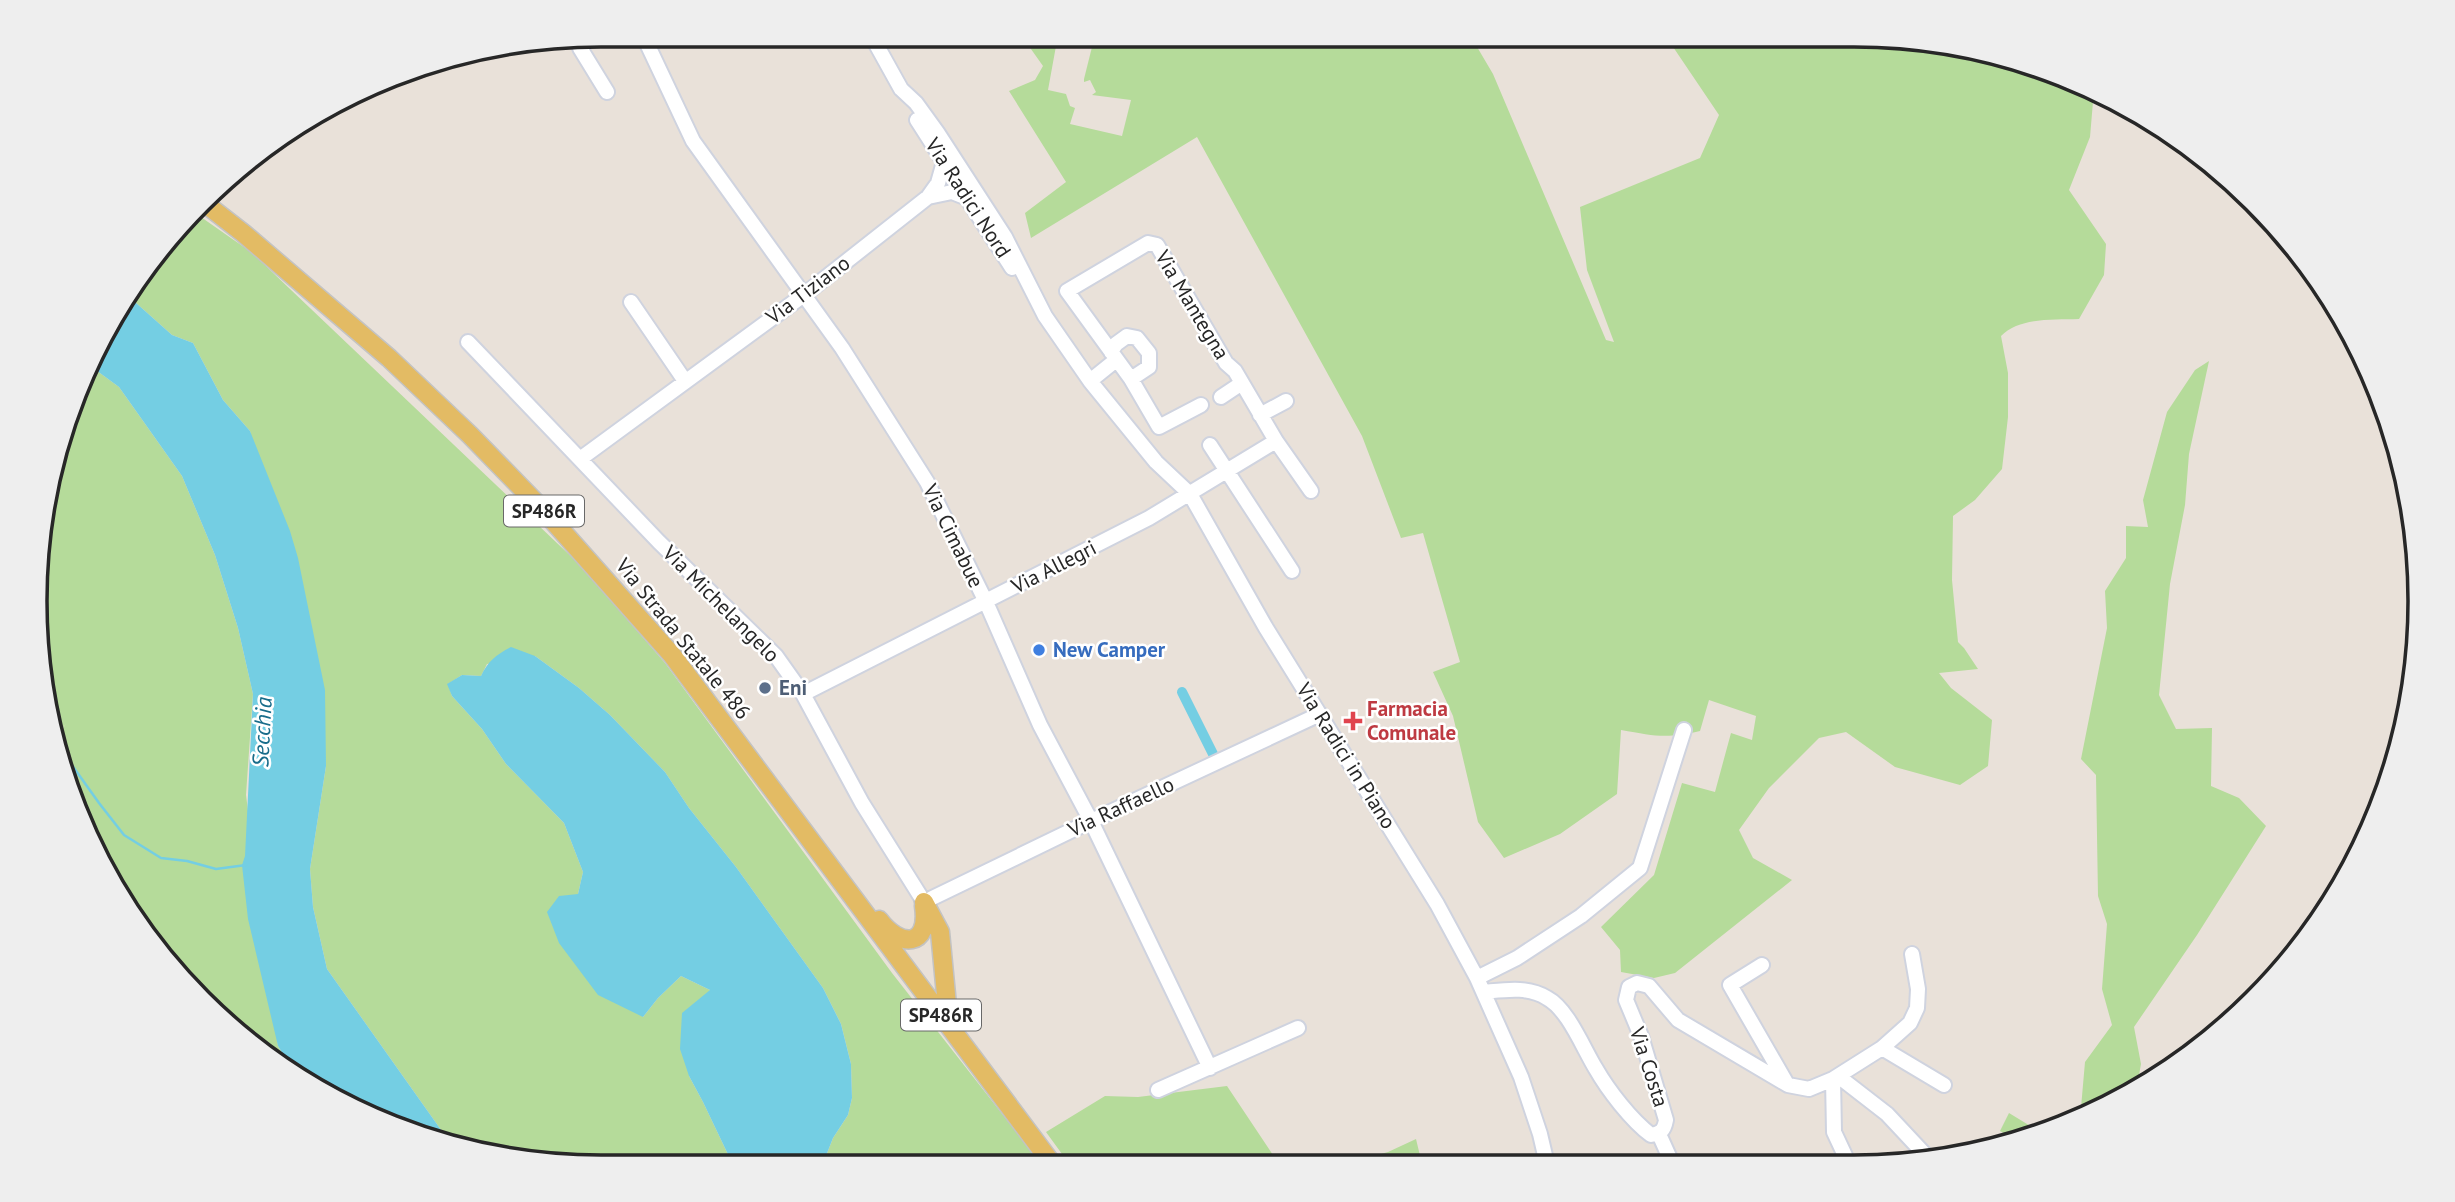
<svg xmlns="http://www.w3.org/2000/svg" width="2455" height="1202" font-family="'PT Sans',sans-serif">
<rect width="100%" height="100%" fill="#e9e1d9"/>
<!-- green -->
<path fill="#b5db9a" d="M1014,35H1058L1048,90L1066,94L1070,106L1075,108L1070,124L1122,136L1131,100L1092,95L1096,92L1090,80L1084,82V79L1093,43L1061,35H1470L1493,74L1606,340L1614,342L1587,270L1580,207L1700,158L1719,115L1665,35H1854L1965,46L2071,78L2094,90L2090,137L2069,190L2106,244L2104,275L2079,319C2054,320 2020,317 2001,336L2008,373V417L2002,469L1975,500L1953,516L1952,580L1958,642L1964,648L1978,669L1939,673L1951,688L1992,720L1988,766L1960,785L1895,767L1846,732L1819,738L1769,788L1739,830L1753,858L1792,880L1675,973L1654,978L1621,972L1620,950L1601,927L1654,875L1682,783L1715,792L1731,733L1752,740L1756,716L1709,700L1700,731C1666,739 1655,736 1621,730L1617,794L1560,834L1504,858L1478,822L1453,716L1433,672L1460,662L1423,533L1401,538L1362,436L1197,137L1031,238L1025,213L1066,182L1009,91L1035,80L1043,66L1026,42L1019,40Z
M198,215L251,252L578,563L665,663L892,973L1042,1165L822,1166L833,1138L848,1115L852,1098L851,1064L841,1024L823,988L736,867L689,808L665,772L610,715L579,688L535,656L487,664L481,676L462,675L448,684L452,696L482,729L506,764L564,823L583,872L578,894L643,1017L658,998L681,976L710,990L689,1076L703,1102L734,1167H601L490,1156L451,1144L327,969L313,907L310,869L326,766L250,431L223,400L193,343L172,335L126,294L130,287Z
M2209,361L2189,454L2185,505L2170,584L2159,695L2176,729L2212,728L2211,786L2239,798L2266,826L2197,935L2134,1027L2141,1064L2137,1086L2080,1119L2085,1062L2112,1025L2102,989L2107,924L2098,896L2096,775L2081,759L2107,628L2105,591L2126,558V526L2148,527L2143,500L2167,412L2195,370Z
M89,365L119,387L182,476L215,555L238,628L253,694L246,795L278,1046L298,1078L286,1071L201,1002L94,852L58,735L66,724L58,733L40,674L46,490L78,384Z
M1227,1086L1279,1164L1070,1165L1046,1132L1105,1096L1138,1097Z
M2009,1113L2040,1132L2014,1139L2000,1131Z
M1416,1139L1422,1164H1346L1388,1152Z"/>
<!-- water -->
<path fill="#74cee3" d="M126,294L172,335L193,343L223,400L250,431L290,531L298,558L325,690L326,766L310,869L313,907L327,969L451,1144L384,1124L298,1078L278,1046L248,919L242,865L245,856L253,694L238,628L215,555L182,476L119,387L89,365Z
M511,647L535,656L579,688L610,715L665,772L689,808L736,867L823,988L841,1024L851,1064L852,1098L848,1115L833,1138L822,1166L734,1167L703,1102L689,1076L680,1049L682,1013L710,990L681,976L658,998L643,1017L598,995L559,943L547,912L559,896L578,894L583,872L564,823L506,764L482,729L452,696L447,684L462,675L481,676C488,661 496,655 511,647Z"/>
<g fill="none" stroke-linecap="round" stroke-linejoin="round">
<!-- stream -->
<path stroke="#74cee3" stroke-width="2.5" d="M64,754L99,803L124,835L161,858L187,861L216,869L246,865"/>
<!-- canal -->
<path stroke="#74cee3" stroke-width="10" d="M1182,692L1213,754"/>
<!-- minor casing -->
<g stroke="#cfd3df" stroke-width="18">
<path id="minor" d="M643,35L693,141L842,348L927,482L986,602L1040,725L1091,821L1210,1068
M871,35L901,89L916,103L937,132L1005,237L1045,316L1090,381L1156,462L1190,494L1266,628L1437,904L1477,978L1521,1077L1540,1134L1547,1164
M581,38L580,48L607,92
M917,120L1012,268
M928,197L952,192L967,198
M631,302L685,381
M468,342L659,542L776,656L803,694L862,803L924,902L1091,821L1320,714
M1111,352L1116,344L1127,336L1137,338L1149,353V367L1131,379
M1090,381L1116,360
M1221,397L1242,383
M1201,405L1159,427L1131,379L1067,291L1148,243L1157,245L1226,363L1235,371L1276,441L1311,491
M1260,415L1286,401
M1210,445L1292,571
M580,459L805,294L928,197L938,183L944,162
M803,694L1149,518L1276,441
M1762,965L1730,985L1787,1084
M1477,978L1517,958L1581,916L1640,868L1684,730
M1484,992C1505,990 1528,986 1547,998C1568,1009 1583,1048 1596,1069C1608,1090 1631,1120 1651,1135C1661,1133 1664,1131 1666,1120L1641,1036L1626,1000L1629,987L1637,983L1649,986L1678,1020L1788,1085L1809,1089L1833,1079L1882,1048L1910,1023L1917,1008L1918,989L1912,954
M1882,1048L1944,1085
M1838,1076L1887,1114L1931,1161
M1833,1079L1834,1132L1848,1162
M1158,1090L1298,1028
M1659,1134L1672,1163"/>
</g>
<!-- major casing -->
<g stroke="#c3c3c3" stroke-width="21">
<path id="major" d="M207,205L243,233L389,358L470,435L546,513L672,655L1053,1165
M924,902L940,932L947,1005L956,1021
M879,920C900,948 930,948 924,906"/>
</g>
<!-- minor -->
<use href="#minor" stroke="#fff" stroke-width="14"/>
<!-- major -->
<use href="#major" stroke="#e3bb64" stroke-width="18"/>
</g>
<!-- markers -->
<circle fill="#3f7fe0" stroke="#fff" stroke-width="2.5" cx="1039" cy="650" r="7"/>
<circle fill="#5c6f8a" stroke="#fff" stroke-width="2.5" cx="765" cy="688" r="7"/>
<path fill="#e0444e" stroke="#fff" stroke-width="2.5" d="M1349.5 710.5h7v7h7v7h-7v7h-7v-7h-7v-7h7z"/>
<g text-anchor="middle" stroke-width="5" stroke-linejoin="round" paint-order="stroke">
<!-- shield labels -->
<g fill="#fff" stroke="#686868" stroke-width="2">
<rect x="504" y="495.5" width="80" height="31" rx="5"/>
<rect x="901" y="999.5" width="80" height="31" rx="5"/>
</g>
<g font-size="19" font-weight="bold" fill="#272727">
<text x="544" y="518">SP486R</text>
<text x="941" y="1022">SP486R</text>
</g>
<!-- street labels -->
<g font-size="21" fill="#272727" stroke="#fff">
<text transform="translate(968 198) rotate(57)" y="7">Via Radici Nord</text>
<text transform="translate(808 290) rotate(-37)" y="7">Via Tiziano</text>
<text transform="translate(1192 305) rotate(59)" y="7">Via Mantegna</text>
<text transform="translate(953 536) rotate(64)" y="7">Via Cimabue</text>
<text transform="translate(1054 567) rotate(-27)" y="7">Via Allegri</text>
<text transform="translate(721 604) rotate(45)" y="7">Via Michelangelo</text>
<text transform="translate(683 639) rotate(51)" y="7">Via Strada Statale 486</text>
<text transform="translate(1346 756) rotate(58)" y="7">Via Radici in Piano</text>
<text transform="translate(1121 807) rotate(-25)" y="7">Via Raffaello</text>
<text transform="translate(1649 1067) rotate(72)" y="7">Via Costa</text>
</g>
<!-- shop labels -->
<g font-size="21" font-weight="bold" fill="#366cbe" stroke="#fff" text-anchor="start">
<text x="1053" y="657">New Camper</text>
</g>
<!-- service labels -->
<g font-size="21" font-weight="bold" fill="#4e5e75" stroke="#fff" text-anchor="start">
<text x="779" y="695">Eni</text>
</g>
<!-- health labels -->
<g font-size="21" font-weight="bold" fill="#be3a42" stroke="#fff" text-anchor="start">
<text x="1367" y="716">Farmacia<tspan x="1367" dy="24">Comunale</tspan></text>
</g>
<!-- water labels -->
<g font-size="23" font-style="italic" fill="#186c8a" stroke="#fff">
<text transform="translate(262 732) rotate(-87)" y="8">Secchia</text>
</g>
</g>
<!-- crop -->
<path d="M0 0H2455V1202H0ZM601 47H1854A554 554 0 0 1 2408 601V601A554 554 0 0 1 1854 1155H601A554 554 0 0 1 47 601V601A554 554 0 0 1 601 47Z" fill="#eee" fill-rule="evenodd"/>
<path fill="none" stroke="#272727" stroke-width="3.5" d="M601 47H1854A554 554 0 0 1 2408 601V601A554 554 0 0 1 1854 1155H601A554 554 0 0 1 47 601V601A554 554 0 0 1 601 47Z"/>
</svg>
